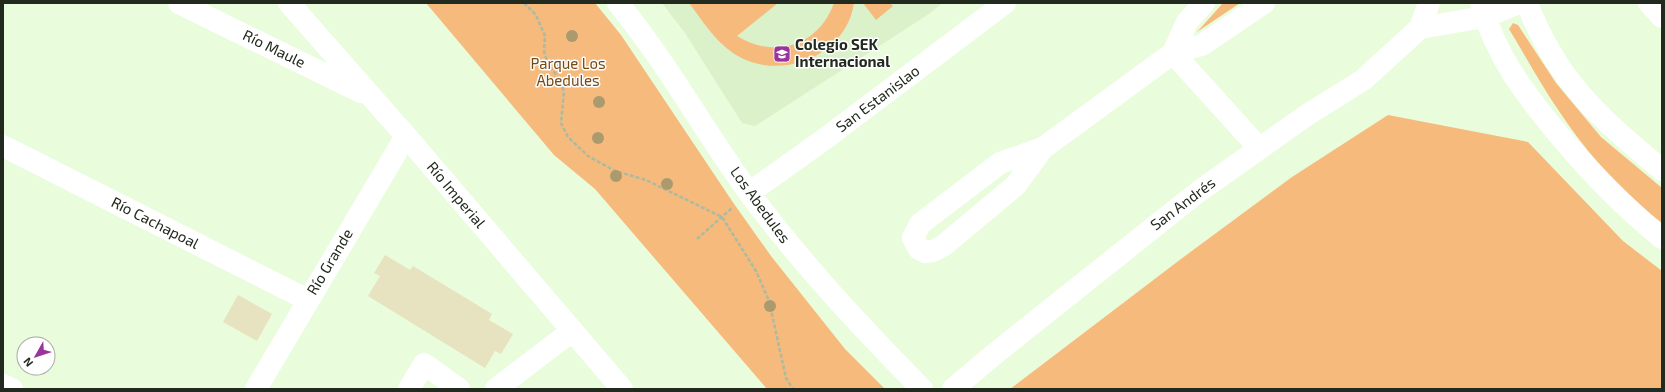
<svg xmlns="http://www.w3.org/2000/svg" width="1665" height="392" font-family="'Exo 2',sans-serif">
<rect width="100%" height="100%" fill="#e9fcdc"/>
<!-- built -->
<path fill="#daf1ca" d="M662,3H942L929,14L755,126L742,123L685,33Z"/>
<!-- green -->
<path fill="#f6ba7d" d="M426,3H595L621,35L732,201L771,256L845,349L885,389H767L595,189L554,155Z
M689,3H778L737,36C776,60 819,45 834,3H854C846,58 777,83 733,53C715,41 702,20 689,3Z
M863,3H890L893,6L876,20Z
M1223,3H1240L1197,32Z
M1513,23L1518,25L1556,83L1601,137L1662,188V223C1624,195 1587,153 1561,114C1542,87 1526,57 1509,29Z
M1388,115L1528,142L1623,241L1662,271V389H1010L1181,259L1292,177Z"/>
<!-- building -->
<path fill="#e7e2bf" d="M385,255L410,270L413,266L492,314L489,320L513,334L501,354L495,351L485,368L368,296L380,276L374,273Z
M238,295L272,314L257,341L223,322Z"/>
<g fill="none" stroke-linecap="round" stroke-linejoin="round">
<!-- path -->
<path stroke="#abbaa1" stroke-width="2.5" stroke-dasharray="4 2" stroke-linecap="butt" d="M524,3L536,15L545,36L544,51L548,65L559,78L564,92L561,123L568,137L588,156L615,171L646,180L722,217L756,271L769,301L786,378L793,389
M697,239L732,208"/>
<!-- minor -->
<path stroke="#fff" stroke-width="22" d="M179,3L361,92
M289,3L406,136L622,389
M618,3C667,63 705,132 750,194C802,264 861,327 922,389
M1204,3L1187,22L1173,53L1259,148
M1481,3C1495,55 1525,94 1559,135C1590,172 1624,207 1662,238
M1527,3C1557,82 1600,118 1662,170
M1649,3L1662,17
M1420,28L1429,3
M3,146L308,300
M1043,148L1016,185L943,246L933,251L925,252L919,249L913,238L920,224L1000,163L1043,148L1173,53L1202,45L1264,3
M749,193L826,138L1005,3
M3,385L12,389
M256,389L406,136
M409,389L424,364L459,389
M496,389L572,331
M953,389L997,352L1198,192L1307,115L1363,80L1420,28L1484,17L1519,3"/>
</g>
<!-- trees -->
<g fill="#aa9a6d">
<circle cx="572" cy="36" r="6"/>
<circle cx="599" cy="102" r="6"/>
<circle cx="598" cy="138" r="6"/>
<circle cx="616" cy="176" r="6"/>
<circle cx="667" cy="184" r="6"/>
<circle cx="770" cy="306" r="6"/>
</g>
<!-- icons -->
<defs>
<g id="school-square" transform="scale(0.9)"><rect x="-9" y="-9" width="18" height="18" rx="4" fill="#98349b" stroke="#fff"/><path d="M0-5L7-2L0 1L-7-2ZM-4 1L0 2.5L4 1V4Q0 6-4 4Z" fill="#fff"/></g>
</defs>
<g fill-rule="evenodd">
<use href="#school-square" x="782" y="54"/>
</g>
<g text-anchor="middle" stroke-width="3" stroke-linejoin="round" paint-order="stroke">
<!-- poi labels -->
<g font-size="15" font-weight="bold" fill="#22291e" stroke="#fff" text-anchor="start">
<text x="795" y="50">Colegio SEK<tspan x="795" dy="17">Internacional</tspan></text>
</g>
<!-- street labels -->
<g font-size="15" fill="#22291e" stroke="#fff">
<text transform="translate(274 49) rotate(26)" y="5">Río Maule</text>
<text transform="translate(878 99) rotate(-37)" y="5">San Estanislao</text>
<text transform="translate(456 195) rotate(50)" y="5">Río Imperial</text>
<text transform="translate(1183 204) rotate(-37)" y="5">San Andrés</text>
<text transform="translate(760 205) rotate(54)" y="5">Los Abedules</text>
<text transform="translate(155 223) rotate(27)" y="5">Río Cachapoal</text>
<text transform="translate(330 262) rotate(-59)" y="5">Río Grande</text>
</g>
<!-- park labels -->
<g font-size="15" fill="#764913" stroke="#fff">
<text x="568" y="69">Parque Los<tspan x="568" dy="17">Abedules</tspan></text>
</g>
</g>
<!-- border -->
<rect width="1665" height="392" fill="none" stroke="#22291e" stroke-width="8"/>
<!-- north arrow -->
<g transform="translate(36 356) rotate(231)"><circle r="19" fill="#ffffff" stroke="#a7a9a5"/>
<path d="M0-3L7 15L0 10L-7 15Z" fill="#98349b"/>
<text y="-6" font-size="11" font-weight="bold" text-anchor="middle" fill="#22291e">N</text>
</g>
</svg>
